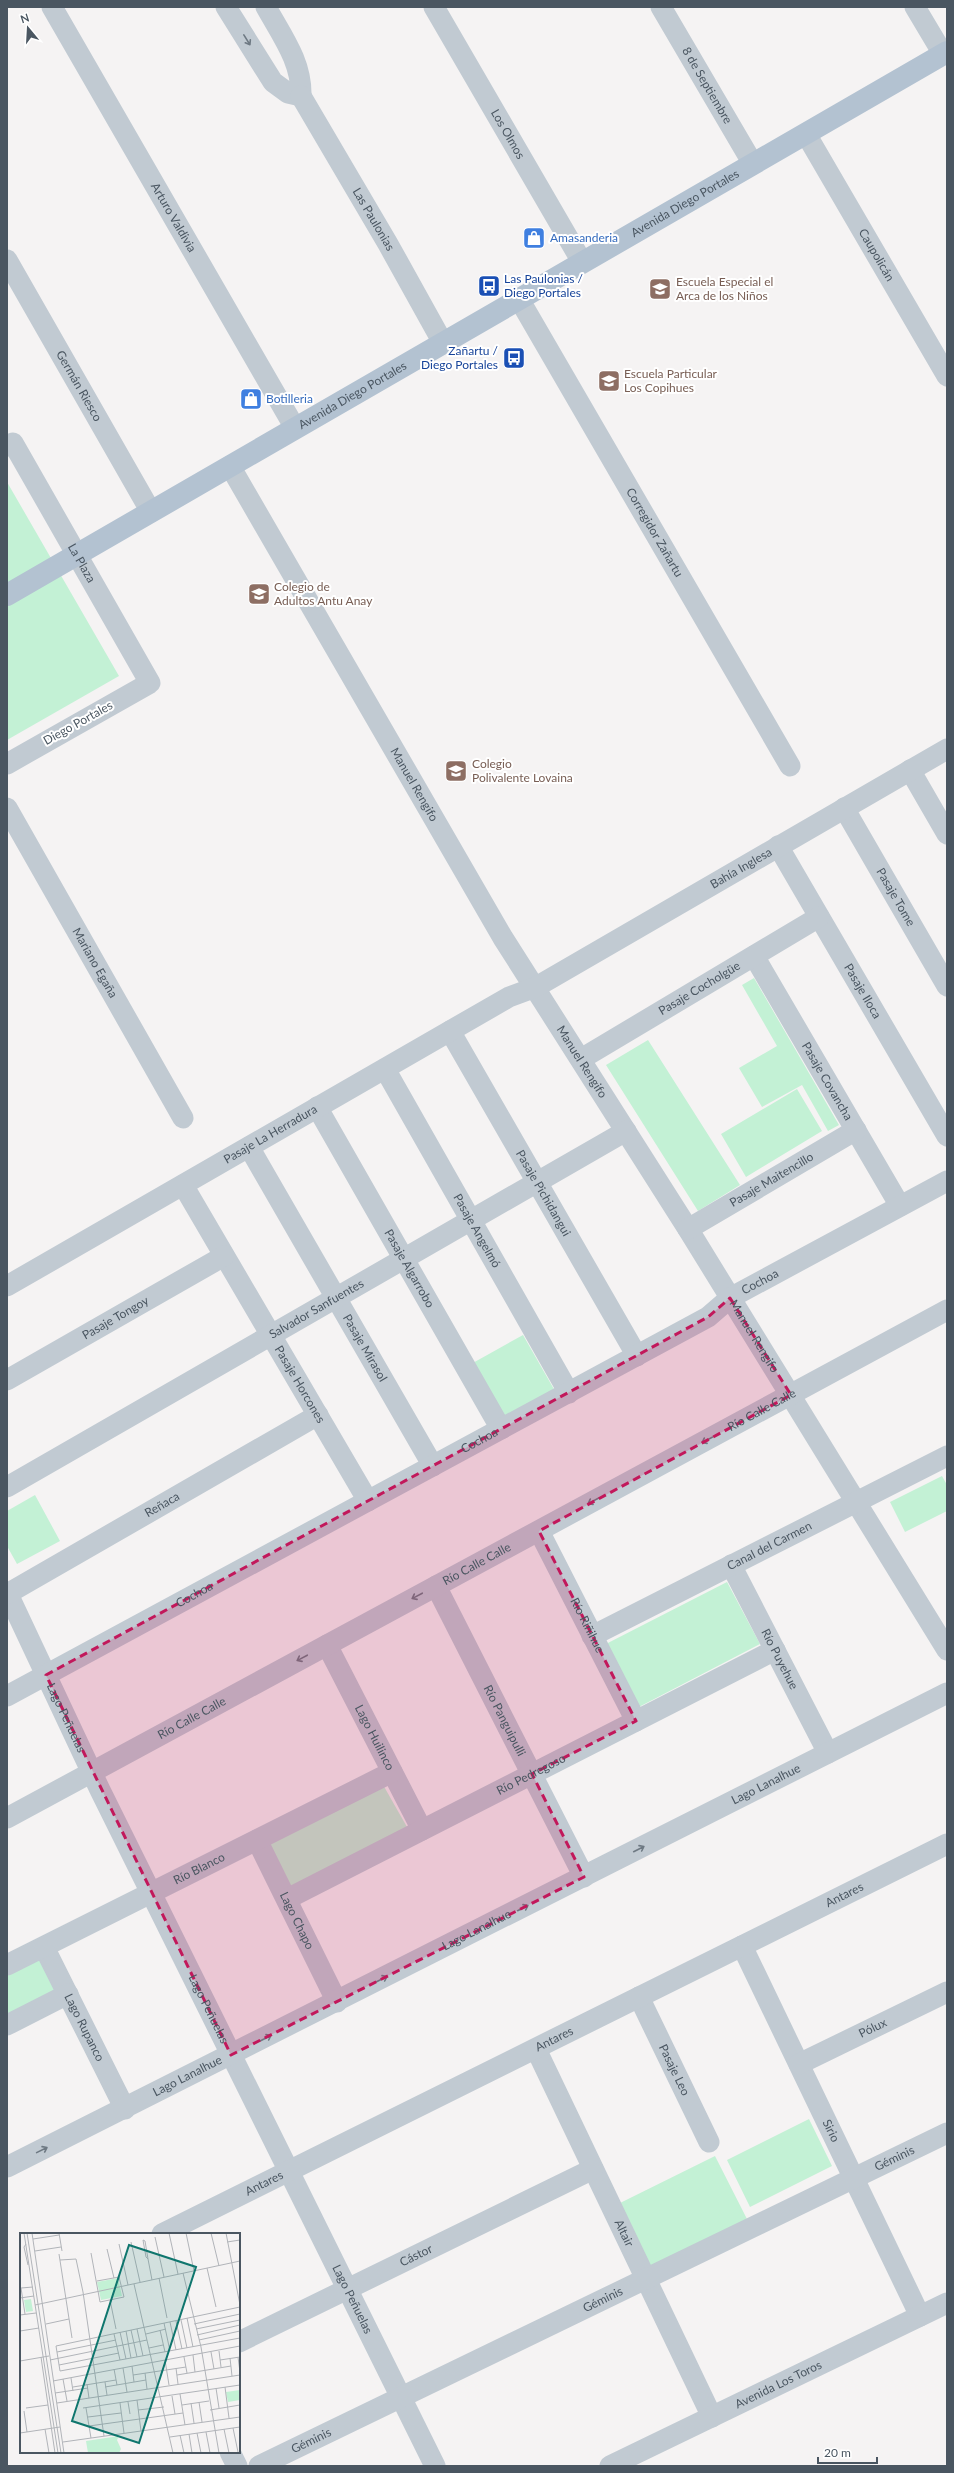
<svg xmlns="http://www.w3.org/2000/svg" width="954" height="2473" font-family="Lato,sans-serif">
<rect width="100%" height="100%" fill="#f5f3f3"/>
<!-- green -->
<path fill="#c3f1d5" d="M7,482L119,676L7,740Z
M754,978L839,1125L828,1131L802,1085L762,1107L739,1068L777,1046L742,985Z
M648,1040L740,1185L698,1211L606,1065Z
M797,1089L822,1131L746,1177L721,1134Z
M523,1335L555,1391L503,1421L471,1364Z
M942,1476L947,1485V1511L905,1532L890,1502Z
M35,1495L60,1541L17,1564L7,1546V1511Z
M727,1582L760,1644L635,1709L602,1646Z
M382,1783L407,1827L286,1889L265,1843Z
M40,1957L61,1993L7,2021V1974Z
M809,2119L832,2166L750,2207L727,2160Z
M715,2156L748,2221L650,2269L618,2204Z"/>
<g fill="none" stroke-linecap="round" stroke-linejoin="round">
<!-- minor -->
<g stroke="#c1cad2" stroke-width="21">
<path id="s1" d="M52,7L295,428"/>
<path d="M226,7L273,82L288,93L301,96C302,62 282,36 266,7"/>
<path id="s2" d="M434,7L582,262"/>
<path id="s3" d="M661,7L753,164"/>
<path d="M915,7L943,54"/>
<path id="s4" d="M301,96L388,244L443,343"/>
<path id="s5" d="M806,134L947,376"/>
<path id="s6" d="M7,260L151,512"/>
<path id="s7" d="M519,299L790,766"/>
<path id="s8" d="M7,446L13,443L150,683L7,764"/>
<path id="s9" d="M230,466L503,938L688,1229L947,1650"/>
<path d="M910,770L947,834"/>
<path id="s10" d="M7,808L183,1118"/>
<path id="s11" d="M844,808L947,986"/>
<path id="s12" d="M778,846L947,1136"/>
<path id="s13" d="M754,956L900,1206"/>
<path id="s14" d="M450,1031L637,1356"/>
<path id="s15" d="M581,1059L819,917"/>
<path id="s16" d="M385,1069L569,1393"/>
<path id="s17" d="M317,1107L501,1429"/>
<path id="s18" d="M249,1147L433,1466"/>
<path id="s19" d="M183,1185L368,1501"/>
<path id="s20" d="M688,1229L856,1130"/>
<path id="s21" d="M7,1286L509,997L536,987L947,749"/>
<path id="s22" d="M7,1380L224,1256"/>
<path id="s23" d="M7,1487L626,1131"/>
<path id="s24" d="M539,1531L636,1721"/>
<path id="s25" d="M731,1565L828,1753"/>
<path id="s26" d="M436,1586L584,1877"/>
<path id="s27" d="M7,1592L100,1790L435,2466"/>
<path id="s28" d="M7,1594L318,1415"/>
<path id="s29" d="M592,1636L947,1456"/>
<path id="s30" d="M327,1645L422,1830"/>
<path id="s31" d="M7,1696L708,1317L730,1298L947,1181"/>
<path id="s32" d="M7,1818L947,1310"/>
<path id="s33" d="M257,1840L337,2002"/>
<path id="s34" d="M287,1899L775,1650"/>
<path id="s35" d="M742,1946L920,2316"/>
<path id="s36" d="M44,1947L125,2109"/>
<path id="s37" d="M7,1965L392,1772"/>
<path id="s38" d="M639,1997L709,2142"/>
<path d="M7,2025L68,1994"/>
<path id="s39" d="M536,2049L712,2417"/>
<path id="s40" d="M799,2064L947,1992"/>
<path id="s41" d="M7,2167L947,1693"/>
<path id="s42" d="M162,2234L947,1844"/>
<path id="s43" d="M239,2342L593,2169"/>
<path d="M230,2452L237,2466"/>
<path id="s44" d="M259,2466L947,2133"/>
<path id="s45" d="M610,2466L947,2303"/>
</g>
<!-- major -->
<path stroke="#b3c2d1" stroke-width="22" id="s46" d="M7,595L947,52"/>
</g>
<!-- one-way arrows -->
<defs><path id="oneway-shaft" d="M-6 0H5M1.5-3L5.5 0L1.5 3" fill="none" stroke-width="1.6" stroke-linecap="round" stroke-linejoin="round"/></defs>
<g stroke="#6e7983">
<use href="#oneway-shaft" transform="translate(247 40) rotate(58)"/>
<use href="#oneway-shaft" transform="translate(707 1440) rotate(152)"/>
<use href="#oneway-shaft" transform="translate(593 1501) rotate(152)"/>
<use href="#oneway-shaft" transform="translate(417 1596) rotate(152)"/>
<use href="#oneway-shaft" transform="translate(302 1658) rotate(152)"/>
<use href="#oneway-shaft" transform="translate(639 1849) rotate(-27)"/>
<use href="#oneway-shaft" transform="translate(523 1908) rotate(-27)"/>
<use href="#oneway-shaft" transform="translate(382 1979) rotate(-27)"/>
<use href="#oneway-shaft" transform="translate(266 2038) rotate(-27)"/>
<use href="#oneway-shaft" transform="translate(42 2150) rotate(-26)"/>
</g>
<!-- marked area -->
<path fill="#c2185b" fill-opacity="0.2" stroke="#c2185b" stroke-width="3" stroke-dasharray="8 5" stroke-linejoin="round" d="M730,1298L791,1395L539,1531L636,1721L532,1774L584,1877L231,2055L46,1675L708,1317Z"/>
<!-- icons -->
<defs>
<g id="shop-square" transform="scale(1.15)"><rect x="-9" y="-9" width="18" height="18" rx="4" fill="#3f7fe0" stroke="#fff"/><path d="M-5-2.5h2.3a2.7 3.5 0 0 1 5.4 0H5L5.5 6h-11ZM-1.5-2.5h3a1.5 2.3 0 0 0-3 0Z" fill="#fff"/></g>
<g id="bus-square" transform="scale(1.15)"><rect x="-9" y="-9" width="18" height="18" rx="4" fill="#1a4fb4" stroke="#fff"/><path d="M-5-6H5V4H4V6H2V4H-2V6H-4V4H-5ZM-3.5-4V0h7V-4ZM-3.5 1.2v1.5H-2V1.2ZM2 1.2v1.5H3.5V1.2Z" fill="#fff"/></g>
<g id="school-square" transform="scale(1.15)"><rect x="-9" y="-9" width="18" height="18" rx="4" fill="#8d6e63" stroke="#fff"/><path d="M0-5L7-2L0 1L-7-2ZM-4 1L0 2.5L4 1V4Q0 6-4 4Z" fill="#fff"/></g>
</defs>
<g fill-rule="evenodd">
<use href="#shop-square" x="534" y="238"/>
<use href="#bus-square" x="489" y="286"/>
<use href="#school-square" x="660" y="289"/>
<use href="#bus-square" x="514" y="358"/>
<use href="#school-square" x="609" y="381"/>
<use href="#shop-square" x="251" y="399"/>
<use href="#school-square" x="259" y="594"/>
<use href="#school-square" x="456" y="771"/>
</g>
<g text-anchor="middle" stroke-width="4" stroke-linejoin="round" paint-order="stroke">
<!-- street labels -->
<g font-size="12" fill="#4a5661" stroke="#fff">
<text dy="4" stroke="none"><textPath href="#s3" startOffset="91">8 de Septiembre</textPath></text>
<text dy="4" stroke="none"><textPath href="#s2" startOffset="147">Los Olmos</textPath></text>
<text dy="4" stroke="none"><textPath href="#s46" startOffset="783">Avenida Diego Portales</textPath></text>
<text dy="4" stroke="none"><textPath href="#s1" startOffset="243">Arturo Valdivia</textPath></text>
<text dy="4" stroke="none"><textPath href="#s4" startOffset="143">Las Paulonias</textPath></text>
<text dy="4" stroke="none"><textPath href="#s5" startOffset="140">Caupolicán</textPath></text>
<text dy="4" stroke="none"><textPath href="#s6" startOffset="145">Germán Riesco</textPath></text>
<text dy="4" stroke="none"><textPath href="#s46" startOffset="399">Avenida Diego Portales</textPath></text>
<text dy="4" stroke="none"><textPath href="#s7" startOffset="270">Corregidor Zañartu</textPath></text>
<text dy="4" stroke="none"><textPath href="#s8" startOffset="145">La Plaza</textPath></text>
<text transform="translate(78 723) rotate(-29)" y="4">Diego Portales</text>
<text dy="4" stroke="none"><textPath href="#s9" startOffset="368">Manuel Rengifo</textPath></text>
<text dy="4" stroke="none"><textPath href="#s21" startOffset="845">Bahía Inglesa</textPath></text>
<text dy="4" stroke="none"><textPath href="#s11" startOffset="103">Pasaje Tome</textPath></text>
<text dy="4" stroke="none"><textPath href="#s10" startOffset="178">Mariano Egaña</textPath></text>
<text dy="4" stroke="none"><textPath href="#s15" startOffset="138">Pasaje Cocholgüe</textPath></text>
<text dy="4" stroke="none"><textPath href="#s12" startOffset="168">Pasaje Iloca</textPath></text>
<text dy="4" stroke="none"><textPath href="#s9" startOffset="692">Manuel Rengifo</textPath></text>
<text dy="4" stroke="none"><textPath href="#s13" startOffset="145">Pasaje Covancha</textPath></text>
<text dy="4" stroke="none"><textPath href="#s21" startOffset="304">Pasaje La Herradura</textPath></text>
<text dy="4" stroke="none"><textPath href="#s20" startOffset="97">Pasaje Maitencillo</textPath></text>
<text dy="4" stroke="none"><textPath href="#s14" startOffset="187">Pasaje Pichidangui</textPath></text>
<text dy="4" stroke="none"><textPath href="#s16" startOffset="186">Pasaje Angelmó</textPath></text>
<text dy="4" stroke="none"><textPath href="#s17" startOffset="186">Pasaje Algarrobo</textPath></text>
<text dy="4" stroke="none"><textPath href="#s31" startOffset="860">Cochoa</textPath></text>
<text dy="4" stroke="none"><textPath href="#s23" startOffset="357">Salvador Sanfuentes</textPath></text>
<text dy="4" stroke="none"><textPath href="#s22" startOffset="125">Pasaje Tongoy</textPath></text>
<text dy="4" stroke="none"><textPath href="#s9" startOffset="1016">Manuel Rengifo</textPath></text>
<text dy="4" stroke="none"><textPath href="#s18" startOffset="232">Pasaje Mirasol</textPath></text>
<text dy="4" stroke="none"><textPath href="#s19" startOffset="231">Pasaje Horcones</textPath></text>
<text dy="4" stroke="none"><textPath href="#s32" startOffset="858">Río Calle Calle</textPath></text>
<text dy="4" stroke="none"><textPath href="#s31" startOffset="537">Cochoa</textPath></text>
<text dy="4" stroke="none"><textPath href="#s28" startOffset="179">Reñaca</textPath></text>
<text dy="4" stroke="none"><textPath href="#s29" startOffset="199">Canal del Carmen</textPath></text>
<text dy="4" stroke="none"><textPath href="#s32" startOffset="534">Río Calle Calle</textPath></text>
<text dy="4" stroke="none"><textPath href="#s31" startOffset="213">Cochoa</textPath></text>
<text dy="4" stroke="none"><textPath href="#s24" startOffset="106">Río Riñihue</textPath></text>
<text dy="4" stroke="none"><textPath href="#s25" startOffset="106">Río Puyehue</textPath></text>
<text dy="4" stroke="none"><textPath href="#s27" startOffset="139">Lago Peñuelas</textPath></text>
<text dy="4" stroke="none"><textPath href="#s32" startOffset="210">Río Calle Calle</textPath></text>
<text dy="4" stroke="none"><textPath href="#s26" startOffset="151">Río Panguipulli</textPath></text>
<text dy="4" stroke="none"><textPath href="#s30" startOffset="104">Lago Huilinco</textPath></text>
<text dy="4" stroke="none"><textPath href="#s34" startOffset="274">Río Pedregoso</textPath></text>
<text dy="4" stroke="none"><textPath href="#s41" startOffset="850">Lago Lanalhue</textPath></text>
<text dy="4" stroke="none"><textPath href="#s37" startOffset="215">Río Blanco</textPath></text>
<text dy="4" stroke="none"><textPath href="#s42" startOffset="762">Antares</textPath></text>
<text dy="4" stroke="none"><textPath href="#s33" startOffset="90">Lago Chapo</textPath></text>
<text dy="4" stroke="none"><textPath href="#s41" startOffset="526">Lago Lanalhue</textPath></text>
<text dy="4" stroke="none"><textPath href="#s27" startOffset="463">Lago Peñuelas</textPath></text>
<text dy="4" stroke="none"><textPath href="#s36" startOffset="90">Lago Rupanco</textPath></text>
<text dy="4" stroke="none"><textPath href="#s40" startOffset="82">Pólux</textPath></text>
<text dy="4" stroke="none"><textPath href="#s42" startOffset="438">Antares</textPath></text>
<text dy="4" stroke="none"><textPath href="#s38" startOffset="81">Pasaje Leo</textPath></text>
<text dy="4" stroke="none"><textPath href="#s41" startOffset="202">Lago Lanalhue</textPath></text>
<text dy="4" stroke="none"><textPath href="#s35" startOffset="205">Sirio</textPath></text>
<text dy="4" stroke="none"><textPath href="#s44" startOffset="706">Géminis</textPath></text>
<text dy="4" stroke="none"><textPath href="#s42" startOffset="114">Antares</textPath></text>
<text dy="4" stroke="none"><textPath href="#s39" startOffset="204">Altair</textPath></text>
<text dy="4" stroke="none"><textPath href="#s43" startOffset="197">Cástor</textPath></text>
<text dy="4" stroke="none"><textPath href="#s27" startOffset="787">Lago Peñuelas</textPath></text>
<text dy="4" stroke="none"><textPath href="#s44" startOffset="382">Géminis</textPath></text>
<text dy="4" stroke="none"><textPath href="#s45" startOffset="187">Avenida Los Toros</textPath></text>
<text dy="4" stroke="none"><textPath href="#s44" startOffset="58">Géminis</textPath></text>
</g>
<!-- shop labels -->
<g font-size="12" fill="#366cbe" stroke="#fff" text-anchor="start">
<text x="550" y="242">Amasanderia</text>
<text x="266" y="403">Botilleria</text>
</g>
<!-- transit labels -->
<g font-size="12" fill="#164399" stroke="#fff" text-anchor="start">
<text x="504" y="283">Las Paulonias /<tspan x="504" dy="14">Diego Portales</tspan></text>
<text x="498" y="355" text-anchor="end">Zañartu /<tspan x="498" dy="14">Diego Portales</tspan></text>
</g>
<!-- education labels -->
<g font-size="12" fill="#785e54" stroke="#fff" text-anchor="start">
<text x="676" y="286">Escuela Especial el<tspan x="676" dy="14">Arca de los Niños</tspan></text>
<text x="624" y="378">Escuela Particular<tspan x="624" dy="14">Los Copihues</tspan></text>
<text x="274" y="591">Colegio de<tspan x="274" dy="14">Adultos Antu Anay</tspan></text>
<text x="472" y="768">Colegio<tspan x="472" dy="14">Polivalente Lovaina</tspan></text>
</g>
</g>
<!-- overview -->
<g transform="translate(20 2233)">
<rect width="220" height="220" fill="#f5f3f3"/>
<path d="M98,45L102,63L81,67L77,49ZM11,66L13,78L6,79L4,67ZM220,157V167L208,169L206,159ZM99,203L97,207L101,216L99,220H68L66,208Z" fill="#c3f1d5"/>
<path fill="none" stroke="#b1b4b9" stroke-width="1" d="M4,0L38,220M7,0L41,220M12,0L44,220M39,0L42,18M149,0L158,41M166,0L174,38M191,0L199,33M206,0L220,72M135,4L144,44M13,6L39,2M123,7L125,8L128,26L126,24ZM111,9L120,49M207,9L220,7M6,11L4,14L8,32M99,11L108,52M87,16L94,45M15,18L41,14M71,20L80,69L104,64L99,44L77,48M39,21L52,105M128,26L132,47M40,27L56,26L63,59L84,203M187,35L196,74M163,40L181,114L199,220M139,45L147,85M114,51L153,220M1,55L5,81M1,55L13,54M0,65L14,63M90,67L96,96M15,72L220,28M0,82L16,80M167,85L173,114M161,87L167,115M156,88L162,116M150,89L156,117M144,90L150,118M26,91L49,86M174,91L220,81M117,96L123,123M176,96L220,87M111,97L117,124M140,97L145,119M0,98L19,95M106,98L111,125M100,99L106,126M94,101L100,127M126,101L146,96M177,102L220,92M179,107L220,98M36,113L220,74M36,113L40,138M129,115L143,112M199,118L201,134M37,119L96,107M191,119L194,136M173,122L175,139M21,124L35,220M164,124L167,140M218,124L220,139M210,125L212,143M30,127L127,107M145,127L149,152M200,127L220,124M0,128L29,123M39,132L99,120M112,133L114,149M103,135L107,159M156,135L158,151M94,136L97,152M40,138L220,105M125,140L127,156M113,142L166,134M157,142L211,133M51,145L53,158M43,146L47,168M33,148L220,113M85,149L87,162M67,151L69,165M53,154L96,147M85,154L126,147M205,154L209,185M196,155L199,175M35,160L68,155M160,161L165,192M152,163L155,181M117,167L121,198M108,169L110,181M179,169L182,189M37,170L220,142M100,170L104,200M171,170L174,190M162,172L189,168M6,175L28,172M63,175L220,152M66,175L71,205M118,177L144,174M190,177L220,172M4,178L7,199M68,184L101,180M69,193L163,180M213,195L218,219M25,196L29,220M204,196L209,220M186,199L190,220M0,200L40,194M177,200L181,220M169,201L172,220M160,202L164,220M150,204L220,194M43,209L220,184"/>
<path fill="#0f766e" fill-opacity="0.15" stroke="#0f766e" stroke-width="2" d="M109,12L176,34L119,210L52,188Z"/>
<rect width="220" height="220" fill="none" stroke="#4a5661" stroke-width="2"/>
</g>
<!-- border -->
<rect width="954" height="2473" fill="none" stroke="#4a5661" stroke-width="16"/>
<!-- north arrow -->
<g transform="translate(28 28) rotate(342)" stroke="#ffffff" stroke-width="3" paint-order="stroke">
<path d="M0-3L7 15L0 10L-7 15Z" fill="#4a5661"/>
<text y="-6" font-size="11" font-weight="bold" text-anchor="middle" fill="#4a5661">N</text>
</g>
<!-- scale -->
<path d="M818 2457v6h59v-6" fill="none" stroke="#4a5661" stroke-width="2"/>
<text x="824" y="2457" font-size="12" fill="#4a5661" stroke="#ffffff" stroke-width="3" paint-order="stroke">20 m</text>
</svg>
